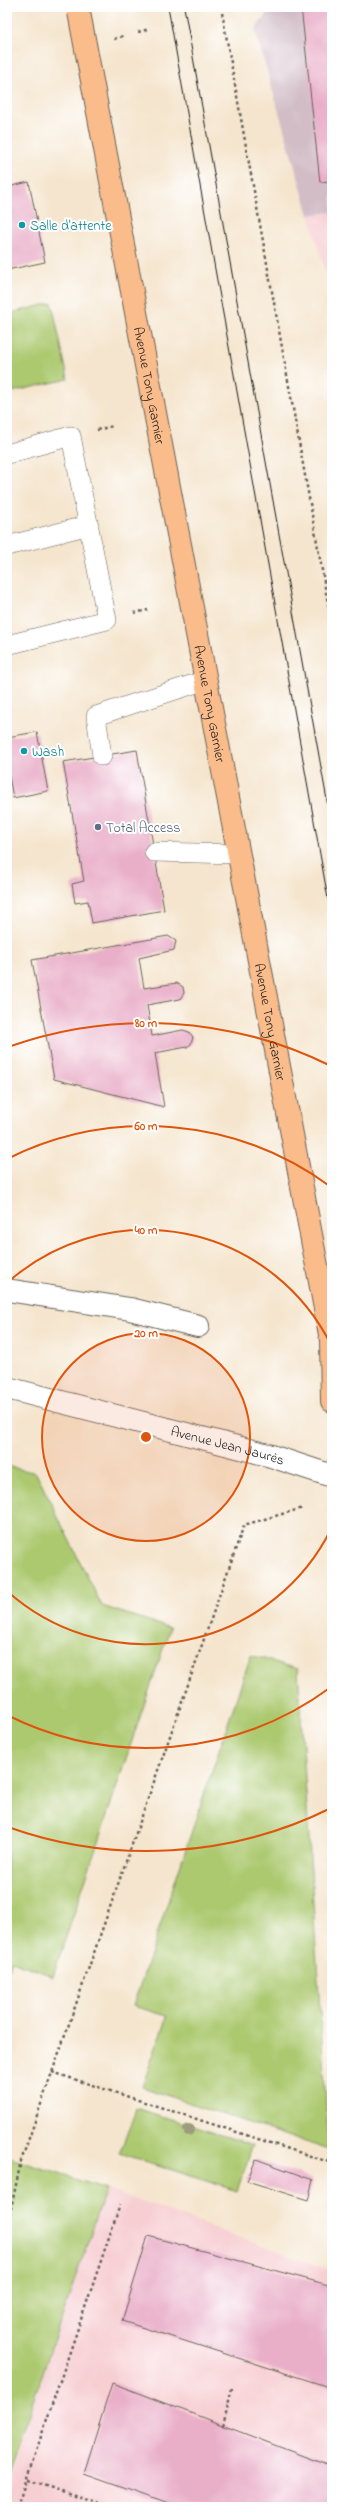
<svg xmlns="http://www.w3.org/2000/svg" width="339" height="2514" font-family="'Indie Flower',sans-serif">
<rect width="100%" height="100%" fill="#fff"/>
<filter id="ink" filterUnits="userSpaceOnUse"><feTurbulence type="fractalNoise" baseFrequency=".025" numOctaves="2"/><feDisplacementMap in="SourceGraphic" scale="8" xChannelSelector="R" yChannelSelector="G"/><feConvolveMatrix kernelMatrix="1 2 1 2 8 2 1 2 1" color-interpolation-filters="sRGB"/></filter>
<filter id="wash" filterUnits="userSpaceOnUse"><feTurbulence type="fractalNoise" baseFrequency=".012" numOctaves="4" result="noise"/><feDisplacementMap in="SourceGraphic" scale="16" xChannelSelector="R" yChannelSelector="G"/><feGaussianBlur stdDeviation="0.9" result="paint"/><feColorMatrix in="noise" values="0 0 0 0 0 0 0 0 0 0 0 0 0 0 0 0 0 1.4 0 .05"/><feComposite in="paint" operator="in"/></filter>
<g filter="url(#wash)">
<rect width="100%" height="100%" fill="#f5e5ce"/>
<!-- built -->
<path fill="#f7cfd3" d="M332,212V295L309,215Z
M106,2189L332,2271V2507H7V2482Z"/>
<!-- industrial -->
<path fill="#d2bdc7" d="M271,7H332V212L309,215L255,30Z"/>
<!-- green -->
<path fill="#acc970" stroke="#647246" d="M52,303L68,379L7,393V314Z
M7,1466L36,1473L102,1606L170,1628L53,1976L11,1961L7,1973Z
M251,1655L298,1669L329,2150L142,2087L167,2016L133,2006Z
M136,2108L253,2145L237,2191L120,2153Z
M7,2157L106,2189L7,2477Z"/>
<g id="blocks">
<!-- building -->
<path fill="#e9aec8" d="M301,7H332V181L320,182Z
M29,182L45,262L7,270V187Z
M37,732L48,791L13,798L7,765V737Z
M137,750L164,910L92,923L88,901L75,903L72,884L84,881L63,762Z
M168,936L176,941L174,950L139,958L144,988L177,983L183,987L184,993L180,999L147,1005L152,1036L183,1030L189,1032L193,1037L191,1044L187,1047L155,1053L164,1107L54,1079L32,960Z
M256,2159L313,2180L308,2200L247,2181Z
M148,2236L332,2286V2388L122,2321Z
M112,2383L332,2467V2507H180L84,2473Z"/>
</g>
</g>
<g filter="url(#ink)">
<use href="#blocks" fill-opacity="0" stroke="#68625a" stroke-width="1"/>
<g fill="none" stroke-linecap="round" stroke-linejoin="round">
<!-- service casing -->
<g stroke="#68625a" stroke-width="20">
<path id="service" d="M7,454L71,436L107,620L7,645
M7,546L89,525
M102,756L96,716L206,680
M154,852L239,854"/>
</g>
<!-- minor casing -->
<g stroke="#68625a" stroke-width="24">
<g id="minor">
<path d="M7,1290L130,1309L198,1326"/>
<path id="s1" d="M7,1388L268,1455L332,1476"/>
</g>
</g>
<!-- primary casing -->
<g stroke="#68625a" stroke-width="24">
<g id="primary">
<path id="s2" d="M78,7L331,1340L332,1401"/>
</g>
</g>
<!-- path -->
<path stroke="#68625a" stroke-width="2.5" stroke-dasharray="3 3" stroke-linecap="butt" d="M221,7L332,626
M138,32L149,29
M114,39L123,36
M97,430L113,426
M134,613L148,610
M52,2072L332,2163
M7,2227L21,2161L244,1525L303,1508
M223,2426L232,2388
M27,2480L112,2507
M17,2507L120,2205"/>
<!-- service -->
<use href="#service" stroke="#fff" stroke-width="19"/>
<!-- minor -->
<use href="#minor" stroke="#fff" stroke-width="22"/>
<!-- primary -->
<use href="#primary" stroke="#fabc8b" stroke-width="22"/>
<!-- tram -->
<path stroke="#1c1c1c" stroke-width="1" d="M168,7L332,921
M184,7L332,828"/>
</g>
<!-- trees -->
<circle fill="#9e9c7f" cx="189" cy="2130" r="6"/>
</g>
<!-- distance rings -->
<circle cx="146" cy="1437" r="104" fill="#de560d" fill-opacity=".12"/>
<g fill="none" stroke="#de560d" stroke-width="2">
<circle cx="146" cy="1437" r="104"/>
<path d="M331 1529A207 207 0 0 1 7 1591M7 1283A207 207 0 0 1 331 1345"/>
<path d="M331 1687A311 311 0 0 1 7 1715M7 1159A311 311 0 0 1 331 1187"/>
<path d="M331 1808A414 414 0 0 1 8 1827M8 1047A414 414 0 0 1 331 1066"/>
</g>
<!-- markers -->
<g fill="#0f9aa8" stroke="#fff" stroke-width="1.5">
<circle cx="22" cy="225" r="4"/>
<circle cx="24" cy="751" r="4"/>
</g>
<circle fill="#5c6f8a" stroke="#fff" stroke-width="1.5" cx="98" cy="827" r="4"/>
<g text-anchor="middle" stroke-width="4" stroke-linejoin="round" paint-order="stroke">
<!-- culture labels -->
<g font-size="14" fill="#0d838f" stroke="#fff" text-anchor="start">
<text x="30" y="230">Salle d'attente</text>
<text x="32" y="756">Wash</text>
</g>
<!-- street labels -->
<g font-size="14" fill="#1c1c1c" stroke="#fff">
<text dy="5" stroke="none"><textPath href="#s2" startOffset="385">Avenue Tony Garnier</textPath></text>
<text dy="5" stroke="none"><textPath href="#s2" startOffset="709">Avenue Tony Garnier</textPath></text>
<text dy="5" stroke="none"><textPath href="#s2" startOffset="1033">Avenue Tony Garnier</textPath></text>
<text dy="5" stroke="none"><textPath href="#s1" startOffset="228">Avenue Jean Jaurès</textPath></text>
</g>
<!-- service labels -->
<g font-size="14" fill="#4e5e75" stroke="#fff" text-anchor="start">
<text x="106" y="832">Total Access</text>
</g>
</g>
<circle cx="146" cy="1437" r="6" fill="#de560d" stroke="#fff" stroke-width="2"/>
<g font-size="12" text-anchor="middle" font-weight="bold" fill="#de560d" stroke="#fff" stroke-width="4" stroke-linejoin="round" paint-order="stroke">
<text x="146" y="1027">80 m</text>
<text x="146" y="1130">60 m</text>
<text x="146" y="1234">40 m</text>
<text x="146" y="1337">20 m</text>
</g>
<!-- margin -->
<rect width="339" height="2514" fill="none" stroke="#fff" stroke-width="24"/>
</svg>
